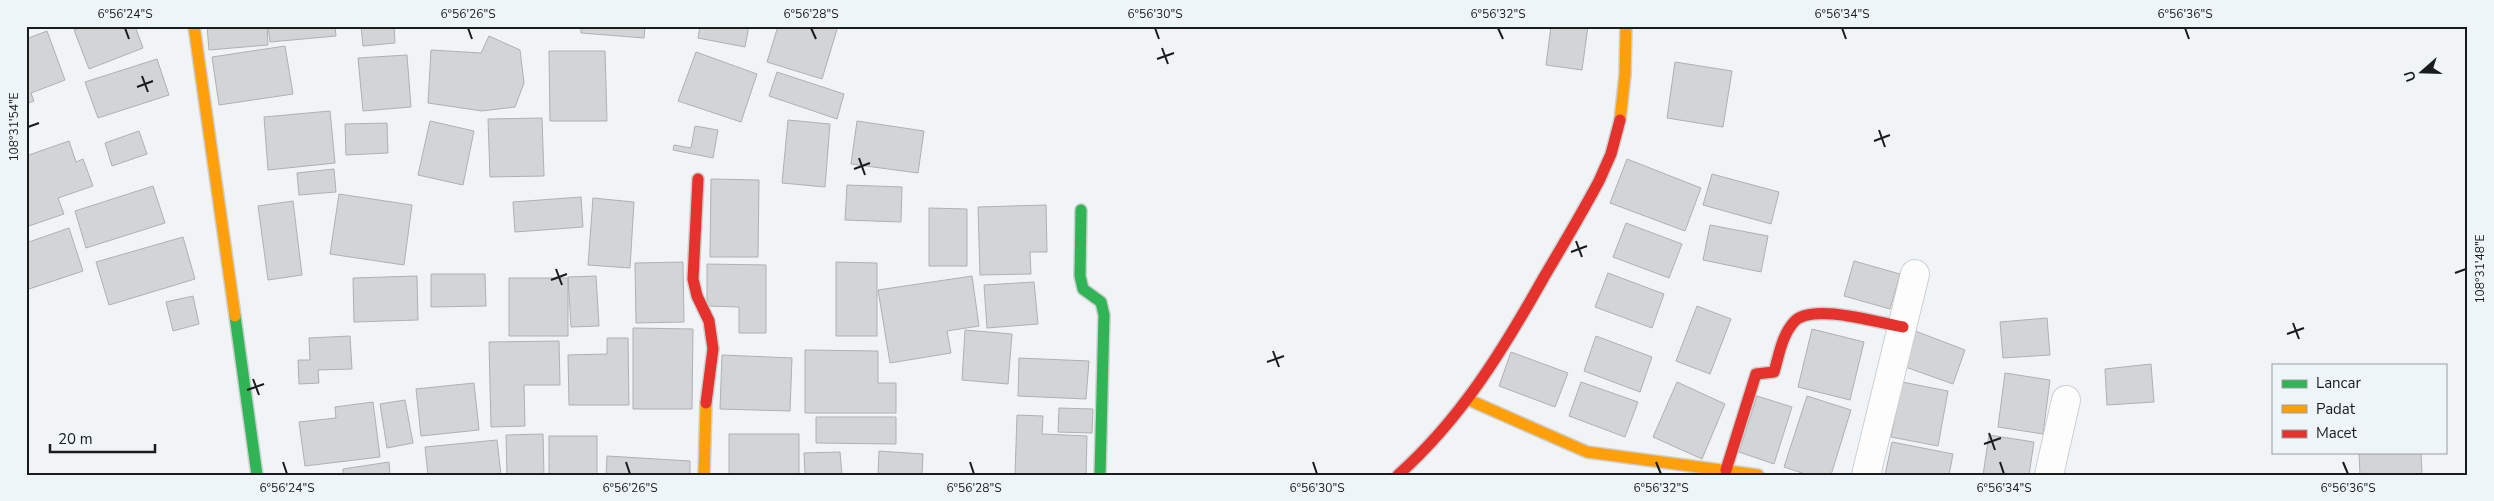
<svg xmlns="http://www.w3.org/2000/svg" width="2494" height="501" font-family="'Nunito Sans',sans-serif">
<rect width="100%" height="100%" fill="#f1f4f6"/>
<!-- building -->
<path fill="#d2d4d6" stroke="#aeb0b2" d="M85,26H135L143,48L89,69L74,30Z
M207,26H267L268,45L209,50Z
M268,26H335L336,36L270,42Z
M361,26H394L395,43L363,46Z
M581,26H645L644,38L581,33Z
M700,26H749L745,47L698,38Z
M778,26H838L822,79L767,62Z
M1551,26H1588L1582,70L1546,65Z
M47,31L65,80L31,93L34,101L26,104V39Z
M489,36L520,50L524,83L515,107L482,111L428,103L431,50L481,53Z
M285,46L293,94L219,105L212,57Z
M549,51H605L607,121H550Z
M696,52L757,74L741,122L678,101Z
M407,55L411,107L363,111L358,58Z
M157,59L169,95L98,118L85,82Z
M1675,62L1732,71L1723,127L1667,118Z
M777,72L844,94L837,119L769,96Z
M330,111L335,163L268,170L264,117Z
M542,118L544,176L490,177L488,119Z
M788,120L830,124L825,187L782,183Z
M430,121L474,131L463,185L418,175Z
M857,121L924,131L918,173L851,164Z
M387,123L388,153L346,155L345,124Z
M695,126L718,130L713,158L673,150L674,145L691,148Z
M139,131L147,154L112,166L105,143Z
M69,141L76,162L83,159L93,186L58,198L64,214L26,227V156Z
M1627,159L1701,188L1685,231L1610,203Z
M334,169L336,192L299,195L297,173Z
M1712,174L1779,192L1771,224L1703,205Z
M711,179L759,180L758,257H710Z
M847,185L902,187L901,222L845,220Z
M153,186L165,223L86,248L75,211Z
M339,194L412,205L404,265L330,254Z
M581,197L583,227L515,232L513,202Z
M593,198L634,202L630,268L588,265Z
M293,201L302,275L268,280L258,206Z
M1046,205L1047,252H1030L1031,274L980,275L978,207Z
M929,208L967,209V266H929Z
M1626,223L1682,244L1669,278L1613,257Z
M1710,225L1768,236L1761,272L1703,260Z
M69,228L83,271L26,290V243Z
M183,237L195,279L109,305L96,262Z
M1854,261L1900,274L1890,309L1844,296Z
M683,262L684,322L636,323L635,263Z
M836,262L877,263V336H836Z
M707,264L766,265V333H739V307L707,306Z
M1608,273L1664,294L1652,328L1595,307Z
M431,274H485L486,306L431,307Z
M417,276L418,320L354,322L353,278Z
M596,276L599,326L571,327L568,277Z
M972,276L979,326L947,331L951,353L890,363L878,290Z
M509,278H568V336H509Z
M1034,282L1038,324L987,328L984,285Z
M193,296L199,324L173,331L166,302Z
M1697,306L1731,319L1710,374L1676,361Z
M2047,318L2050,355L2003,358L2000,322Z
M633,328L693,329L692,409H633Z
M1812,329L1864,342L1850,400L1798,387Z
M1910,329L1965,350L1953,384L1897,364Z
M965,330L1012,334L1008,384L962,380Z
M350,336L352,369L318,370L319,383L299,384L298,360H310L309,338Z
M1596,336L1652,357L1640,392L1584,371Z
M607,338H628L629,405H569L568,355L607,354Z
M559,341L560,385H524L525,426L491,427L489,342Z
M805,350L878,351V383H896V413H805Z
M1511,352L1568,373L1555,407L1499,386Z
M722,355L792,358L790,411L720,409Z
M1019,358L1089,361L1086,399L1018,396Z
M2151,364L2154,402L2107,405L2105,369Z
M2005,373L2050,380L2043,434L1998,427Z
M1581,382L1638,402L1625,437L1569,416Z
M1677,382L1725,404L1702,459L1653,437Z
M1902,382L1948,391L1938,446L1891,437Z
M474,383L479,430L421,436L416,389Z
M1757,396L1792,407L1774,464L1739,452Z
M1807,396L1851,410L1831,475H1808L1784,467Z
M405,400L413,443L387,448L380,404Z
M373,402L380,457L305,466L299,422L336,418L335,407Z
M1059,408L1093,409L1092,433L1058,432Z
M1017,415L1043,416L1042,434L1087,436L1086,475H1015Z
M816,417H896V444L816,443Z
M543,434L544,475H507L506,435Z
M729,434H799V475H729Z
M1989,435L2034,442L2029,475H1983Z
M549,436H597V475H549Z
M497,440L501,475H428L425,447Z
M1892,442L1953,454L1949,475H1885Z
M879,451L923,454L922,475H878Z
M840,452L842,475H805L804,453Z
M2359,452H2421L2422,475H2360Z
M607,456L690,461V475H606Z
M389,462L390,475H343V469Z"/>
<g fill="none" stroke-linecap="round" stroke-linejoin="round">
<!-- street casing -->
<g stroke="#cdcfd1" stroke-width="30">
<path id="street" d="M1866,475L1915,274
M2049,475L2066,400"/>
</g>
<!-- fast casing -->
<g stroke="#cdcfd1" stroke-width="14">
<path id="fast" d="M1081,210L1080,276L1083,289L1101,302L1104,315L1100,475
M235,316L257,475"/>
</g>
<!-- slow casing -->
<g stroke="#cdcfd1" stroke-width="14">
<path id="slow" d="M194,26L235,316
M1620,120L1625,75L1626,26
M1469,400L1587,452L1758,475
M704,475L706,403"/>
</g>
<!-- jam casing -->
<g stroke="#cdcfd1" stroke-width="14">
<path id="jam" d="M698,179L693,279L697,296L709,321L713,349L706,403
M1726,470L1756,374L1774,372C1779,355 1782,335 1794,322C1811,302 1879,323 1903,327
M1398,475C1461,419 1503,350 1544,277C1563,245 1582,213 1599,181L1611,154L1620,120"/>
</g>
<!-- street -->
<use href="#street" stroke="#fdfdfe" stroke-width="28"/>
<!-- fast -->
<use href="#fast" stroke="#30b455" stroke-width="11"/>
<!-- slow -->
<use href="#slow" stroke="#ff9f0a" stroke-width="11"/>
<!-- jam -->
<use href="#jam" stroke="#e5322d" stroke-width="11"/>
</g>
<!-- ticks -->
<path fill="none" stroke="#191b1d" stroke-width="2" d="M125,28L129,39M468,28L472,39M811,28L816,39M1155,28L1159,39M1498,28L1503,39M1842,28L1846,39M2185,28L2189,39M1162,48L1168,64M1157,59L1174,53M142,76L148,92M137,87L153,81M28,127L39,123M1879,130L1885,147M1874,141L1890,135M859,158L865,175M854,169L870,163M1576,241L1582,257M1571,252L1587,246M556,269L562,285M2455,273L2466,269M551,280L567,274M2293,323L2299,339M2287,334L2304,328M1273,351L1279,367M1267,362L1284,356M253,379L259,395M247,390L264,384M1989,433L1995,450M1984,444L2001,438M283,462L287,474M626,462L630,474M970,462L974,474M1313,462L1317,474M1656,462L1661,474M2000,462L2004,474M2343,462L2348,474"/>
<!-- border -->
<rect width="2494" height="501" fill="none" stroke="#eef5f9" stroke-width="55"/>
<!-- legend -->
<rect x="2272" y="364" width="175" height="90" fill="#eef5f9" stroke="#999ea1"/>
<rect x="2282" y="380" width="25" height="8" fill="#30b455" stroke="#999ea1"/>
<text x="2316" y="388" font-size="15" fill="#191b1d">Lancar</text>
<rect x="2282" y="405" width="25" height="8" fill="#ff9f0a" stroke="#999ea1"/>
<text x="2316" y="414" font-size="15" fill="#191b1d">Padat</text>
<rect x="2282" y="430" width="25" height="8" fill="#e5322d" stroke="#999ea1"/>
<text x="2316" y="438" font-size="15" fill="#191b1d">Macet</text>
<!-- north arrow -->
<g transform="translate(2422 72) rotate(250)" stroke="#eef5f9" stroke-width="4" paint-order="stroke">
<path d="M0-4L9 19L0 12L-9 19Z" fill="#191b1d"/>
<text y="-8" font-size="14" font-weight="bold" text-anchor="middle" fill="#191b1d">U</text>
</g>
<!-- scale -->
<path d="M50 444v8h105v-8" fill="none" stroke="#191b1d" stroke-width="2.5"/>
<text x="58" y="444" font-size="15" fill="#191b1d" stroke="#eef5f9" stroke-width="4" paint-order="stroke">20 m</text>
<rect x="28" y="28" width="2438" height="446" fill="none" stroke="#191b1d" stroke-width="2"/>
<g font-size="12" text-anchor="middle" fill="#191b1d">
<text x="125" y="18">6°56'24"S</text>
<text x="468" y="18">6°56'26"S</text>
<text x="811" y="18">6°56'28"S</text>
<text x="1155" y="18">6°56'30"S</text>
<text x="1498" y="18">6°56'32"S</text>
<text x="1842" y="18">6°56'34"S</text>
<text x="2185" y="18">6°56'36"S</text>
<text transform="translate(14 127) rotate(-90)" y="4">108°31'54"E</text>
<text transform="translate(2480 269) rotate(-90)" y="4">108°31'48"E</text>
<text x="287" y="492">6°56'24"S</text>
<text x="630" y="492">6°56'26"S</text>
<text x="974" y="492">6°56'28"S</text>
<text x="1317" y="492">6°56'30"S</text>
<text x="1661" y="492">6°56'32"S</text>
<text x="2004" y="492">6°56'34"S</text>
<text x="2348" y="492">6°56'36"S</text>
</g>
</svg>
